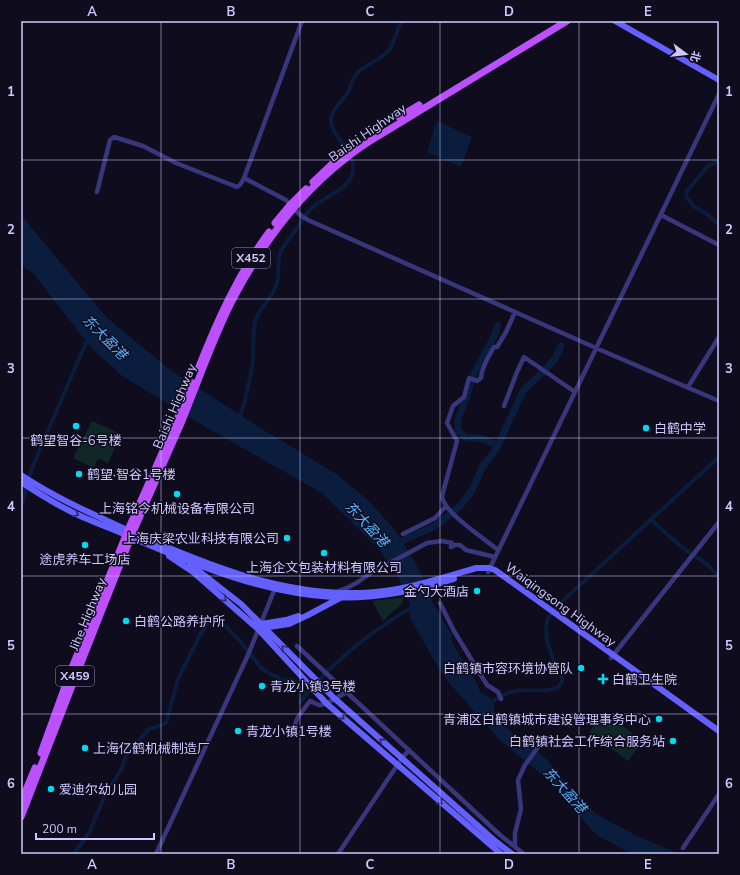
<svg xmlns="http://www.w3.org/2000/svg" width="740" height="875" font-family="'Nunito Sans','Noto Sans SC',sans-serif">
<rect width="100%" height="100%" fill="#0f0c1d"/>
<!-- green -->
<path fill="#0f2726" d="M92,421L121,434L108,463L100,459L97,460L94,468L73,458Z
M404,597L402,604L383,621L372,601Z
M604,712L643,741L628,761L589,732Z"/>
<!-- water -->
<path fill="#0b1d3d" d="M437,121L472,137L461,167L427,152Z
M21,215L107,318L169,369L257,426L338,475L370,502L396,531L417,566L430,592V597L451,634L452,643L477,683L480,692L488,696L494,705V714L504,726L526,745L538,752L549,762L570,788L596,814L635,835L680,854H632L597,835L590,828L559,789L501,741L450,684L439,669L410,618V605L396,573L378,548L322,493L202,425L121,375L92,349L33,273L21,265Z"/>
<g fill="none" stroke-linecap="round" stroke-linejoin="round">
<!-- canal -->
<path stroke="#0b1d3d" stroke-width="4" d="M719,160L707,167L687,191L686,196L693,206L707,214L719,225
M239,420C245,402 250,381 253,361C254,348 252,335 255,322C258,308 272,300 277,283C280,273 276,261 281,251C285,243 290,238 295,231C301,223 305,213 313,207C325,196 346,191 352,175C359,155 335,141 331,123C329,111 342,102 348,92C351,86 352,79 357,73C366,64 380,61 389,50C396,42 395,29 403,21
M21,507L32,468L85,345L90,337
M651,520L683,548L708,565L719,577
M300,702C331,663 371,631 414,606
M488,705C497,698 505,693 515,691C527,688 552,695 560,685C567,676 556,666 553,658C551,653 549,648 548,643C546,637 546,628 547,621C548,617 552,612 555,608L719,457
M74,854L89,833L106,793L121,770L127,753L150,728H155L166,723L178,679L201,633L208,623L217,621L225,626L241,642L262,669L282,680H293L299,685L306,694"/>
<!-- river -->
<path stroke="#0b1d3d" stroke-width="7" d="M498,325L494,337L474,374L458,420V431L467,438H480L498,445
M402,541L435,526L460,506L471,492L484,464L491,457L499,443L523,391L547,368L556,357L561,346"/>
<!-- street -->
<path stroke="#39377c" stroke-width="4.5" d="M302,21L244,178L286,200L300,215L308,220L596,348L719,401
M97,192L110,140L114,137L143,146L176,163L237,187L240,185L244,178
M661,215L719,245
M688,387L719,337
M504,406L517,372L524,357L575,392
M403,534L435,518L446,506
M498,550C486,540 442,511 442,496L457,441L447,423L453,406L464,397L469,378L477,381L481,378C481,368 489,356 494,347H497L506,332L515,312
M488,572L719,94
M339,591C352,587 361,580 372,572C377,569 382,570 386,565L427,543L442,541L452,543L451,547L455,545H460L466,550L495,557
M440,603L454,631L487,685L498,692L501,699
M297,646L500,835L524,854
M611,658L719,522
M290,736L298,717L310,701C313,702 316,704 319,705C324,706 341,695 347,692
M515,846V833L521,809L518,780L525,765L541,743
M683,848L719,794
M156,854L248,655L276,586
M338,854L402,758L409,750"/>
<!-- secondary -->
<path stroke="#6360fe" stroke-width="6" d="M615,21L719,80
M21,475C57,499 95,515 134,533C207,565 280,595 361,593C400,592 439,579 476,568H489L495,570L719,731
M21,482C39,494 57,505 76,514C95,523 116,530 135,539C198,566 263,593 332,597C374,600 415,591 454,579
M169,556L193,572L258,629L327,704L501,854
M190,564L241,604L334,698L495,841L512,854
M261,624L286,620L298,616
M262,628L289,624L308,615L340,598"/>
<!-- primary -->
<path stroke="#bc50fe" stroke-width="7" d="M399,117L419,105
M313,182L332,164
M275,223L290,205L306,189
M198,369C217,321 238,274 269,232
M128,530L193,383
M133,532C149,495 166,458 182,421C198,382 212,341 231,303C259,249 296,197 345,159C356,150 368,142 380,135L567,21
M41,753L71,670L126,535
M21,802L35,768
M21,817L77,673L131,537"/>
</g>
<!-- one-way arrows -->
<defs><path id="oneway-chevron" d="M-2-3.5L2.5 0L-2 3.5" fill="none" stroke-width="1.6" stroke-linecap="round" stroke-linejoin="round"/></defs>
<g stroke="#2c296c">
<use href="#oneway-chevron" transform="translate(76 514) rotate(26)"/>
<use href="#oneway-chevron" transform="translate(224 599) rotate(41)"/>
<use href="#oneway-chevron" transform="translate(284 648) rotate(-134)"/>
<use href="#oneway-chevron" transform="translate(342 717) rotate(41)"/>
<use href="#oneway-chevron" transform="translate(382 741) rotate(-139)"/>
<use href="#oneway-chevron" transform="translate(440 802) rotate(41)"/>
</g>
<!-- grid -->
<path fill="none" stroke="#cec8ff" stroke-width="1" stroke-opacity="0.55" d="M161,21V854M300,21V854M440,21V854M579,21V854M21,160H719M21,299H719M21,438H719M21,576H719M21,714H719"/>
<!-- markers -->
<g fill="#02daf1" stroke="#0f0c1d" stroke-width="1.5">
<circle cx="76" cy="426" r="4"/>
<circle cx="646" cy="428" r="4"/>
<circle cx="79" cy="474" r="4"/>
<circle cx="177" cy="494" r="4"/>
<circle cx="287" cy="538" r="4"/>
<circle cx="85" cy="545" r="4"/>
<circle cx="324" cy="553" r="4"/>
<circle cx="477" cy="591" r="4"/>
<circle cx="126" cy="621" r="4"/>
<circle cx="581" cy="668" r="4"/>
<path d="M601 673h4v4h4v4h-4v4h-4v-4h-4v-4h4z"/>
<circle cx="262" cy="686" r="4"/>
<circle cx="659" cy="719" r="4"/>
<circle cx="238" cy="731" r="4"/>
<circle cx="673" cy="741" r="4"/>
<circle cx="85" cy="748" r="4"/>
<circle cx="51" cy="789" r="4"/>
</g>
<g text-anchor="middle" stroke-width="3" stroke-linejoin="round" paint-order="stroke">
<!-- shield labels -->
<g fill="#0f0c1d" stroke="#9590bb" stroke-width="1">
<rect x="232" y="248" width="38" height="20" rx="3"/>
<rect x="56" y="666" width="38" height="20" rx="3"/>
</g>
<g font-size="12" font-weight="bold" fill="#cec8ff">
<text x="251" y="262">X452</text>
<text x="75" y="680">X459</text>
</g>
<!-- street labels -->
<g font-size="13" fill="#cec8ff" stroke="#0f0c1d">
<text transform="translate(367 132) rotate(-35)" y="5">Baishi Highway</text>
<text transform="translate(174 406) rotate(-67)" y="5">Baishi Highway</text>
<text transform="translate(561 604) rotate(36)" y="5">Waiqingsong Highway</text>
<text transform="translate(87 614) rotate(-68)" y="5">Jihe Highway</text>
</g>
<!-- poi labels -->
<g font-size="13" fill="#cec8ff" stroke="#0f0c1d" text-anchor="start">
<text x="654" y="433">白鹤中学</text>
<text x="76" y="445" text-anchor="middle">鹤望智谷-6号楼</text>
<text x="87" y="479">鹤望·智谷1号楼</text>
<text x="177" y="513" text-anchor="middle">上海铭今机械设备有限公司</text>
<text x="279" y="543" text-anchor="end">上海庆梁农业科技有限公司</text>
<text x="85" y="564" text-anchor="middle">途虎养车工场店</text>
<text x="324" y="572" text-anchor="middle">上海企文包装材料有限公司</text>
<text x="469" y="596" text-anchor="end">金勺大酒店</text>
<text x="134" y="626">白鹤公路养护所</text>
<text x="573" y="673" text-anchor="end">白鹤镇市容环境协管队</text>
<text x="612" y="684">白鹤卫生院</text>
<text x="270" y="691">青龙小镇3号楼</text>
<text x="651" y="724" text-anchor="end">青浦区白鹤镇城市建设管理事务中心</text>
<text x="246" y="736">青龙小镇1号楼</text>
<text x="665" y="746" text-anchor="end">白鹤镇社会工作综合服务站</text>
<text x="93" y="753">上海亿鹤机械制造厂</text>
<text x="59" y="794">爱迪尔幼儿园</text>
</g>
<!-- water labels -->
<g font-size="14" font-style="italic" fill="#57b1fe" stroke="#0f0c1d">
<text transform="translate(105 337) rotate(45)" y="5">东大盈港</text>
<text transform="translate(367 524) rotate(47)" y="5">东大盈港</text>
<text transform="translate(565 790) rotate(48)" y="5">东大盈港</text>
</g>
</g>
<!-- border -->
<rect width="740" height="875" fill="none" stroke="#0f0c1d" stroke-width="44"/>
<!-- north arrow -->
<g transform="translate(686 54) rotate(105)" stroke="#0f0c1d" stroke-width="3" paint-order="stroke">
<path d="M0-3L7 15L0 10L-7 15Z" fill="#cec8ff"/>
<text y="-6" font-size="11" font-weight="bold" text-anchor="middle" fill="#cec8ff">北</text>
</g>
<!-- scale -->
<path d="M36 833v6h118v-6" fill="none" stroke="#cec8ff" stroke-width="2"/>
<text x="42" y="833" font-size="12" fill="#cec8ff" stroke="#0f0c1d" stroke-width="3" paint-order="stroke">200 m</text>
<rect x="22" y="22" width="696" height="831" fill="none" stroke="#cec8ff" stroke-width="1.5"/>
<g font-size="13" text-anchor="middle" font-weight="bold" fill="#cec8ff">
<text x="92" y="16">A</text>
<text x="231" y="16">B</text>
<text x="370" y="16">C</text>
<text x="509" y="16">D</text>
<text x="648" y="16">E</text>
<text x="11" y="96">1</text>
<text x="729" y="96">1</text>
<text x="11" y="234">2</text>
<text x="729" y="234">2</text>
<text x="11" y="373">3</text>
<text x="729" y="373">3</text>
<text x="11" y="511">4</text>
<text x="729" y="511">4</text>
<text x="11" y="650">5</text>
<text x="729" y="650">5</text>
<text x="11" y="788">6</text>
<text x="729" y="788">6</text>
<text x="92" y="869">A</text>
<text x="231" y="869">B</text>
<text x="370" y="869">C</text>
<text x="509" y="869">D</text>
<text x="648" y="869">E</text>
</g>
</svg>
